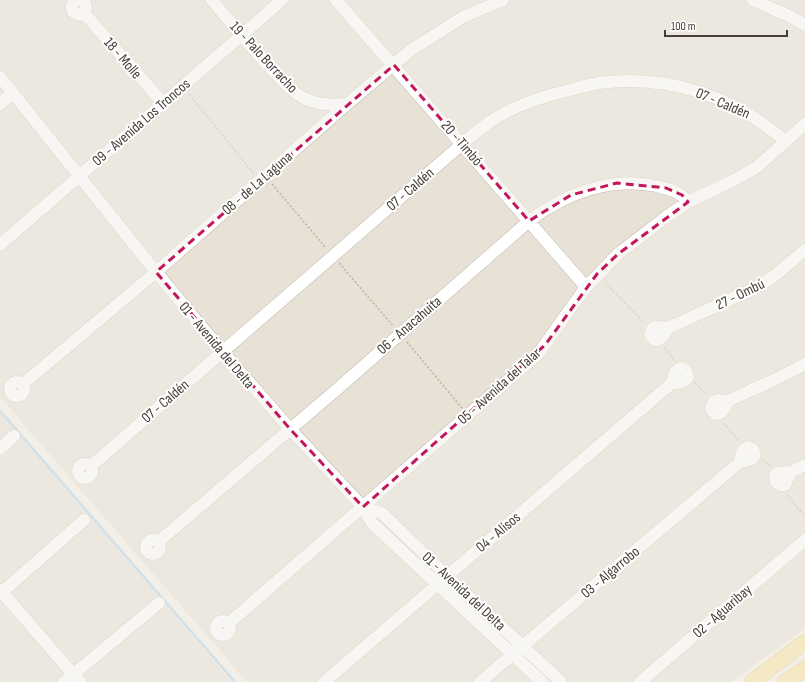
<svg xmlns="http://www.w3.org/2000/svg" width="805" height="682" font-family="'Sofia Sans Condensed',sans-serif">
<rect width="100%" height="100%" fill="#f3efe7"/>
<!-- residential -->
<path fill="#e7e1d6" d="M0,0H805V629L730,682H247L0,397Z
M0,408L229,679L231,682H0Z"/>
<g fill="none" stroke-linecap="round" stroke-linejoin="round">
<!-- stream -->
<path stroke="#a7d0ed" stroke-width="2.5" d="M1,412L235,682"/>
<!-- minor casing -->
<g stroke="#c1baad" stroke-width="13">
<path id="minor" d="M76,0C71,3 71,7 73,12L80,15L84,13L86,8L85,3L82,0
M212,0C231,23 250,46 270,68C280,78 289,90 302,97C316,105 331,105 347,104
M336,0L586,287
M753,0L791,17L805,25
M84,13L163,103
M0,77L156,272L222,351L290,429L363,507L372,523L542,682
M0,104L12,93
M0,245L282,0
M658,327L668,328C664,336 655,348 650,333L653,328Z
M668,328L753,289L773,277L805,250
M681,368L686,371L688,377C685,383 678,383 672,383C673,377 674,370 681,368Z
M10 389a7 7 0 1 1 14 0a7 7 0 1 1-14 0Z
M23,384L156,272L347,104L411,50L463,17L503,0
M718,400L728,401C725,409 718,422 711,408L714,401Z
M728,401L778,378L805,364
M748,447L753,449L755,455C752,461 746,461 740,462C741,456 741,449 748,447Z
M0,449L14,436
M78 471a7 7 0 1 1 14 0a7 7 0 1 1-14 0Z
M91,466L462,144C471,136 481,128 491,121C513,107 540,97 566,91C577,88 588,85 599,83C667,74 735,96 786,142
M791,472L785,485H781L776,482L775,476L777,473L791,472L805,465
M363,507L382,513L447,576L561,682
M146 547a7 7 0 1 1 14 0a7 7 0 1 1-14 0Z
M158,542L335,391L529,221C565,194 610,176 656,186C669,189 679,191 688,202
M0,590L80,682
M0,594L84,520
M216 628a7 7 0 1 1 14 0a7 7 0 1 1-14 0Z
M229,623L538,354L586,287L618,254L666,217L688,202L734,180L757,167L805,124
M64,682L159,603
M324,682L672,383
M480,682L740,462
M640,682L805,540"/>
</g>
<!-- major casing -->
<g stroke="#debc6a" stroke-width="16">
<path id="major" d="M752,682L805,642
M785,682L805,669"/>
</g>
<!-- path -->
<path stroke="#bfb39c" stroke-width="1.5" stroke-dasharray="2 2" stroke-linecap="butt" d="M189,94L254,174
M272,184L326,248
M339,263L394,327
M605,282L644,323
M407,342L462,408
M665,348L675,361
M695,383L706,394
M724,423L738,440
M763,459L770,466
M787,495L805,517"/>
<!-- minor -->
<use href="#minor" stroke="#fff" stroke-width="12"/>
<!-- major -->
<use href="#major" stroke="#f9df9a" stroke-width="15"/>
</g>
<!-- marked area -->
<path d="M0 0H805V682H0ZM394,65L529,221L571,195L617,183L666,188L682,195L688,202L618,254L597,274L545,345L363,507L290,429L156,272Z" fill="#f3efe7" fill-opacity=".55" fill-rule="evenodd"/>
<path fill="none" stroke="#c2185b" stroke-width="3" stroke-dasharray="8 5" stroke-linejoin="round" d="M394,65L529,221L571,195L617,183L666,188L682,195L688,202L618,254L597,274L545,345L363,507L290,429L156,272Z"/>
<g text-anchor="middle" stroke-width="4" stroke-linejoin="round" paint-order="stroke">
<!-- street labels -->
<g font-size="15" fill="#464037" stroke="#fff">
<text transform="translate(264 57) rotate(47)" y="5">19 - Palo Borracho</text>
<text transform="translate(123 58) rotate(49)" y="5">18 - Molle</text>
<text transform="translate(723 103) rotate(23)" y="5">07 - Caldén</text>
<text transform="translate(141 122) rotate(-41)" y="5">09 - Avenida Los Troncos</text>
<text transform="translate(462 143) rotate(49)" y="5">20 - Timbó</text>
<text transform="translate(257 183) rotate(-41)" y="5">08 - de La Laguna</text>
<text transform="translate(410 189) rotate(-41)" y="5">07 - Caldén</text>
<text transform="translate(740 294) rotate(-26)" y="5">27 - Ombú</text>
<text transform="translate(409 325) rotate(-41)" y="5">06 - Anacahuita</text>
<text transform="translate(217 345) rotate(50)" y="5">01 - Avenida del Delta</text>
<text transform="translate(499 386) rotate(-42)" y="5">05 - Avenida del Talar</text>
<text transform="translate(165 401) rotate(-41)" y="5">07 - Caldén</text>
<text transform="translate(498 532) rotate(-40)" y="5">04 - Alisos</text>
<text transform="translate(610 572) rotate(-40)" y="5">03 - Algarrobo</text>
<text transform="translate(464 591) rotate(43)" y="5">01 - Avenida del Delta</text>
<text transform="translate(722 611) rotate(-41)" y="5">02 - Aguaribay</text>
</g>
</g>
<!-- scale -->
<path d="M665 30v6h122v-6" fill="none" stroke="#464037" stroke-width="2"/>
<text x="671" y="30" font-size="12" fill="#464037" stroke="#ffffff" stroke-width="3" paint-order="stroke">100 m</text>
</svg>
